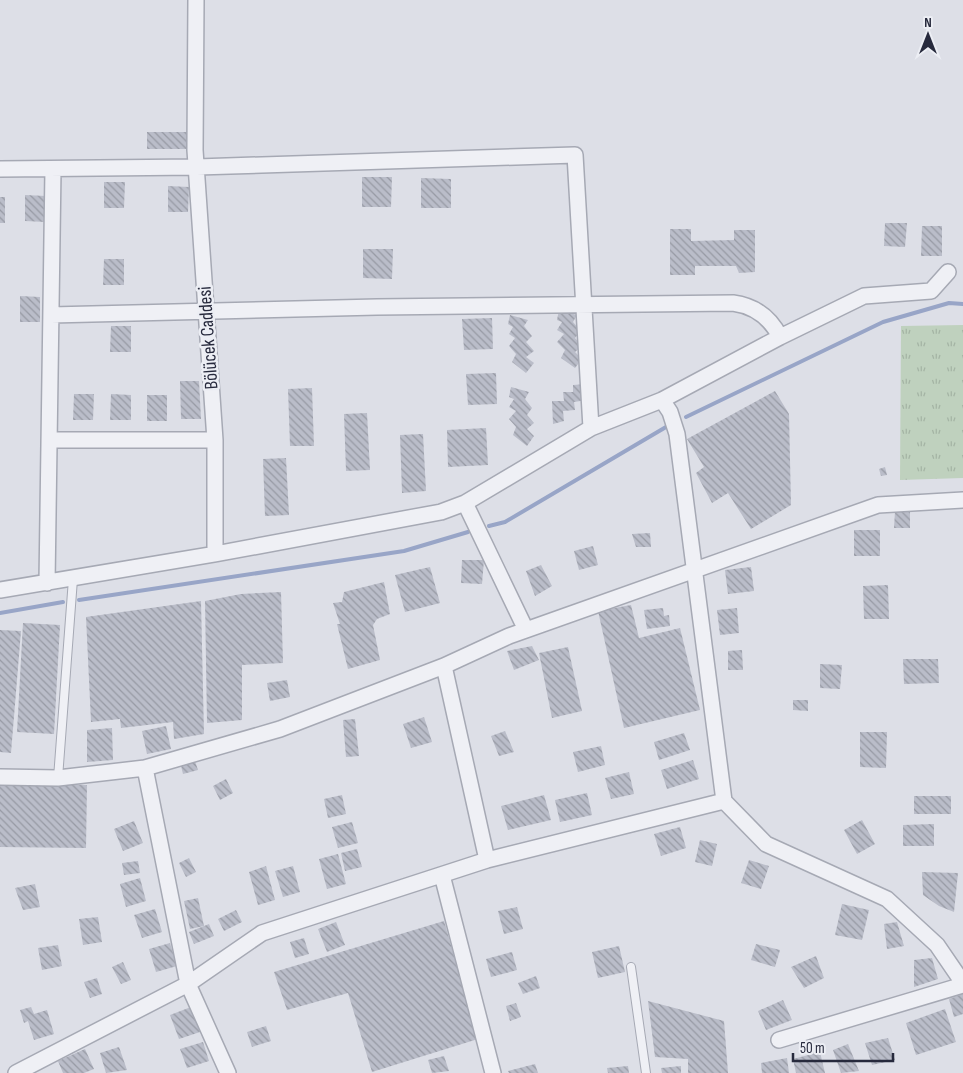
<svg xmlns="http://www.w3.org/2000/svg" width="963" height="1073" font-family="'Sofia Sans Condensed',sans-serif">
<defs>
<pattern id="grass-tufts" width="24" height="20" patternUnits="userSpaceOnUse" patternTransform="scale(1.25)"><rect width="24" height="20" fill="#bfd1be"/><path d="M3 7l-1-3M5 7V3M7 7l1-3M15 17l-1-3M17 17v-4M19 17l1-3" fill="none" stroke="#a4b4a4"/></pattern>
<pattern id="building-back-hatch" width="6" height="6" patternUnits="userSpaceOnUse" patternTransform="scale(1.25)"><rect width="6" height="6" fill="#babdc9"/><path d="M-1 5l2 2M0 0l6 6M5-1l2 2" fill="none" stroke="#979aa4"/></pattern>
</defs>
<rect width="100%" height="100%" fill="#dddfe7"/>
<!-- grass -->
<path fill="url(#grass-tufts)" d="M963,325V478L900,480L901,326Z"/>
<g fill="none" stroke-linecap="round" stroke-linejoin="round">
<!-- stream -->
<path stroke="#98a5c7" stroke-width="4" d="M686,417L883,322L949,303L963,304
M489,526L505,522L666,427
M79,600L404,551L468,532
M0,613L63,602"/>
</g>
<!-- building -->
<path fill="url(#building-back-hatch)" d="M147,132H187V149H147Z
M362,177H392L391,207H362Z
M421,178L451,179V208H421Z
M104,182H125L124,208H104Z
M168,186L189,187L188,212H168Z
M25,195L46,196L45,222L25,221Z
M0,197H5V223H0Z
M885,223H907L905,247L884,246Z
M922,226H942V256H921Z
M670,229H691V241L734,240V230H755V272L739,273L736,266H695V275H670Z
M363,249H393L392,279L363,278Z
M104,259H124V285H103Z
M20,296L40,297V322H20Z
M559,310L577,315L573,322L581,331L575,338L582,346L575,352L582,359L575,368L561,358L565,350L557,342L564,334L557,330L562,322L557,320Z
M510,315L528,320L524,326L532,336L526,342L534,351L526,357L534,363L526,373L512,362L516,354L509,346L515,338L509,334L513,327L508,324Z
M492,318L493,349L464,350L462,319Z
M111,326H131V352H110Z
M496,373L497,404L468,405L466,374Z
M180,381H199L201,419H181Z
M586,384L587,400L574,402L575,410L563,411L564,421L553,424L552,401H564L563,392H573V385Z
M511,387L529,392L525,399L532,408L527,415L534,423L527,429L534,436L527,446L513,435L516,427L509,419L516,411L509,407L514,399L509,397Z
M312,388L314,446H290L288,389Z
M775,391L789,414L791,505L751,529L728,493L712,503L696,473L704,467L687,439Z
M74,394H94L93,420H73Z
M111,394L131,395V420H110Z
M147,395H167V421H147Z
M367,413L370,470L346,471L344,414Z
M486,428L488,465L448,467L447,430Z
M423,434L426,491L402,493L400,435Z
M286,458L289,515L265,516L263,459Z
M885,467L887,475L881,476L879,469Z
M895,511H910V528H894Z
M854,530H880V556H854Z
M650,533L651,547H636L632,534Z
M593,546L598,565L579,570L574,551Z
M462,560H484L482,584L461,583Z
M541,565L552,586L535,596L526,571Z
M430,567L440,603L405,612L395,575Z
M751,567L754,591L728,594L725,570Z
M384,582L390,614L377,619L373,625L380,660L348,669L337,624H340L333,603L342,602L344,592Z
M888,585L889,619H864L863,586Z
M281,592L283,663L242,665V720L207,723L205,601L241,594Z
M201,601L204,734L174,739L173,722L121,728L120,719L91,722L86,617Z
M631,605L639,638L680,628L700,710L624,728L598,611Z
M663,608L664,616L669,615L670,626L647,629L644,610Z
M737,608L739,633L720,635L717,610Z
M23,623L60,625L54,734L17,732Z
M0,630L21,631L11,753L0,752Z
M532,646L539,660L514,670L507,651Z
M568,647L582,711L552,718L539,653Z
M742,650L743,670H728V651Z
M903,659H938L939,683L904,684Z
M820,664L842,665L840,689L820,688Z
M287,680L290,697L270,701L267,683Z
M793,700H808V711L793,710Z
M424,717L432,742L411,748L403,724Z
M355,719L359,756L346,757L343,720Z
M166,726L171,749L147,754L142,731Z
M112,728L113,760L87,762V730Z
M505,731L514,752L499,756L491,736Z
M860,732H887L886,768L860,767Z
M684,733L690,750L659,760L654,742Z
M601,746L605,765L578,772L573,752Z
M194,758L198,770L183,774L180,762Z
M693,760L699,779L667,789L661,770Z
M629,772L634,794L611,799L605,778Z
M226,779L233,793L220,800L213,786Z
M0,783L87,785L86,848L0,847Z
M587,793L592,815L560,822L555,800Z
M342,795L346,814L328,818L324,799Z
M544,795L551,820L508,830L501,806Z
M914,796H951V814H914Z
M862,820L875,844L857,854L844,830Z
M134,821L143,843L123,851L114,829Z
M352,822L358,843L338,848L332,827Z
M934,824V846H903V825Z
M680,827L686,848L661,856L654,834Z
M700,840L717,844L712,866L695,862Z
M357,849L362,867L345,871L341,853Z
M338,854L346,884L327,889L319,859Z
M189,858L196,872L186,877L179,863Z
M749,860L769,866L761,889L741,883Z
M138,861L140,873L124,875L122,863Z
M266,866L275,900L258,905L249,872Z
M293,866L300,892L283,897L275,871Z
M922,872L958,873L954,912L939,906L923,895Z
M140,878L146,901L126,907L120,884Z
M35,884L40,907L23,910L15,888Z
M198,898L204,926L209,924L214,936L194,944L189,932L204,926L190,929L184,901Z
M842,904L869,910L862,940L835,935Z
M517,907L523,929L504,934L498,911Z
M155,909L162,932L142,938L134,915Z
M236,910L242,922L224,931L218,919Z
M98,917L102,942L83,945L79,919Z
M444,921L478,1039L372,1072L348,993L287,1010L274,972Z
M336,922L345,945L327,952L318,929Z
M897,922L904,946L887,949L884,924Z
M304,938L309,954L295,958L290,942Z
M170,943L177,966L156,972L149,949Z
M756,944L780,950L775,967L751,960Z
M58,945L62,966L42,970L38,948Z
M619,946L625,972L598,978L592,952Z
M512,952L517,970L491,977L486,959Z
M816,956L824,978L804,988L791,967Z
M932,958L938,979L914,987V960Z
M123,962L131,980L121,984L112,967Z
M536,976L540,988L523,994L518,983Z
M97,978L102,994L90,998L84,982Z
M963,994V1014L954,1017L949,999Z
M783,1000L792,1020L766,1030L758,1011Z
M648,1001L724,1021L728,1073H688V1059L655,1057Z
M516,1003L521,1017L510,1021L506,1006Z
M31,1007L34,1014L47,1010L54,1034L34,1040L28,1021L24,1023L20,1010Z
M191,1007L200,1032L179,1039L170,1015Z
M945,1009L956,1042L916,1055L906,1023Z
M266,1026L271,1041L252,1047L247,1032Z
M888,1038L895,1060L872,1065L865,1043Z
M203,1042L209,1061L187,1068L180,1049Z
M848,1044L859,1071L841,1073L833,1050Z
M119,1047L127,1070L106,1073L100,1053Z
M85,1049L94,1069L84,1073H63L58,1061Z
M820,1052L825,1073H796L793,1059Z
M444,1056L449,1071L432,1073L428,1060Z
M787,1058L789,1073H762L761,1063Z
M535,1064L538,1073H509L508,1071Z
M628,1066L629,1073H608L607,1068Z
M681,1066V1073H662L661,1068Z"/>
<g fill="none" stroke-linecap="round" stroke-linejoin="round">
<!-- service casing -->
<g stroke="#a6a9b4" stroke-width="10">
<path id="service" d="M58,778L73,579
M631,967L646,1073"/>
</g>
<!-- minor casing -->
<g stroke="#a6a9b4" stroke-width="18">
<path id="minor" d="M196,0L195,150L215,440V554
M0,169L197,167L575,155L591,428L465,503L441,512L215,554L0,590
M51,315L377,307L733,303C755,306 770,317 780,337
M662,400L670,412L677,434L724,801L766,844L887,899L937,945L963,983
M591,428L662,400L780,337L864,296L931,291L948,272
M49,440H215
M465,503L526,630
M47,583L53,169
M444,666L487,860
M145,768L188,984L228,1073
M0,777L58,778L145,768L280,729L444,666L509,636L878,505L963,500
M442,875L493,1073
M779,1040L963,985
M16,1073L188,984L262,933L487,860L724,801"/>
</g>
<!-- service -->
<use href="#service" stroke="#eff0f5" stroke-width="8"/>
<!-- minor -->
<use href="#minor" stroke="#eff0f5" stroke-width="15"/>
</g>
<g text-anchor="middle" stroke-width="5" stroke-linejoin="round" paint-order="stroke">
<!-- street labels -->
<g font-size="19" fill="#272a3d" stroke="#eceef4">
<text transform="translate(207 338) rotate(-94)" y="7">Bölücek Caddesi</text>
</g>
</g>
<!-- north arrow -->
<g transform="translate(928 35)" stroke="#eceef4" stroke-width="4" paint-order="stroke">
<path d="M0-4L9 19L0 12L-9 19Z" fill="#272a3d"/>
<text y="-8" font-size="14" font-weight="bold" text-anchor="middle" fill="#272a3d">N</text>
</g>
<!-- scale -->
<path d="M793 1053v8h100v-8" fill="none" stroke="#272a3d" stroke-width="2.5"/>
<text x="800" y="1053" font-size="15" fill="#272a3d" stroke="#eceef4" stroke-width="4" paint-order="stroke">50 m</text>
</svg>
